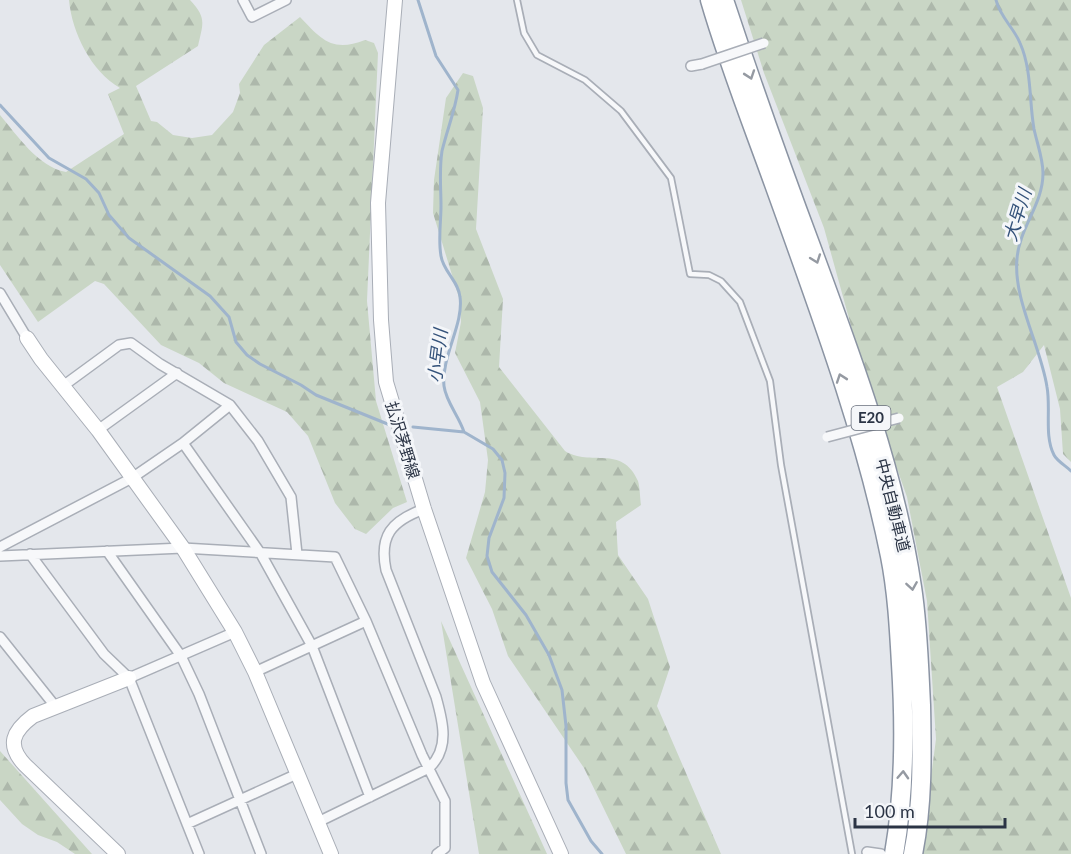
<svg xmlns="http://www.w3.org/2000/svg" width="1071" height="854" font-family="Lato,'Noto Sans JP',sans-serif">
<defs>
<pattern id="forest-firs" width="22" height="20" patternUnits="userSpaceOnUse" patternTransform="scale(1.5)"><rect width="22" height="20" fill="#c9d6c5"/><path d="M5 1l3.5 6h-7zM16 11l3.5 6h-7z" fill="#adb8ab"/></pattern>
</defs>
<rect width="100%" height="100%" fill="#e4e7ec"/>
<!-- forest -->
<path fill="url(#forest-firs)" d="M69,0H190C207,18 203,23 198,46L136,86L151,121L157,122L173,135L192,138L212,135L233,112L240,93L239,84L264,45L300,17C321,39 332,53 365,40L374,43L378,53L367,301L376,401L407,502L393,508L366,534L355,529L335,503L308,436L287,412L224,383L199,363L161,345L104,284L95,281L38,322L0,265V115C17,135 38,167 66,172L124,134L108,94L120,88C91,71 72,33 69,0Z
M741,0H1071V462L1063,454L1060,409L1044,345L1023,372L997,387L1071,598V854H921L936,739L927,601L907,497L866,380L824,228L764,73Z
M463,73L473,76L483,108L476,229L503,299L499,367L565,451C590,467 622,444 638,481C640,488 640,498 641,505L616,522L618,555L648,599L670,667L657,706L721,854H626L584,768L508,656L492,609L466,558L485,492L488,460L480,402L455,353L461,322L460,301L433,213L434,180L446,98Z
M441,621L547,854H479Z
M0,751L92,854H75L57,842L38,835L22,824L0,800Z"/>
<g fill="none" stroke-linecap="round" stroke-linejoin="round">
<!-- stream -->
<path stroke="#9fb4cc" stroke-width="3" d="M418,0L436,56L458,90C455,111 447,130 442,151C439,170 441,188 441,206C441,222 438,240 441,256C443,271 459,282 460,297C464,324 441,357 444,386C446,402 459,416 464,432L493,449L502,460L505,473L504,498L489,538L487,556L492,572L526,615L549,655L562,690L566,726V783L568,800L591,841L602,854
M996,0C1000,17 1014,28 1020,43C1032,70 1029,101 1034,129C1037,143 1043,159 1043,173C1043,205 1019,228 1017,259C1013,299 1041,347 1047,387C1051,408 1044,436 1054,455C1057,461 1066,466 1071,471
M0,105L49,158L86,179L99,193L109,215L129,238L210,296L229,317L236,342L247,355L260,364L301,385L316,395L390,425
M413,427L464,432"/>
<!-- lane casing -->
<g stroke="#a9aeb7" stroke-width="8">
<path id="lane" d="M517,0L524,33L537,55L585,80L621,111L671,178L690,274L709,275L721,281L740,302L770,381L781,465L852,854"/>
</g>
<!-- street casing -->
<g stroke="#a9aeb7" stroke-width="12">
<path id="street" d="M243,0L252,17L286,0
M691,66L702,64
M0,293L27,338
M63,386L119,345L131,343L160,364L230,405L258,441L291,497L297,554
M98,430L177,373
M183,443L261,554L312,646L370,797
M0,547L132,478L183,443L230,405
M107,551L181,656L199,694L261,854
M30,554L104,654L129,678L199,854
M0,556L183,548L335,557L366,621L422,755L445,801V848L437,854
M0,637L55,706
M255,672L366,621
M129,678L235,632
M318,822L429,768C450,748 443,722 436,697L386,570C379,536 391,521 424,509
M187,824L297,774
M867,852L881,854"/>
</g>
<!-- secondary casing -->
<g stroke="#a9aeb7" stroke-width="16">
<path id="secondary" d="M395,0L378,203L381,320L386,382L424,509L483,683L561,854
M27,338L41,359L98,430L183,548L235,632L255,672L331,854
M118,854L25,765C6,745 13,731 33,716L129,678"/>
</g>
<!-- highway casing -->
<g stroke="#8b94a3" stroke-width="21">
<path id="highway" d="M710,0C728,62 752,123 774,184C817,304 865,431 890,556C897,591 899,628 901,664C905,728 905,791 894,854
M724,0C752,85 782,169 813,252C853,360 895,473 912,587C918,626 919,666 921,705C922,754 923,805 913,854"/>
</g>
<!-- lane -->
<use href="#lane" stroke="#f7f8fa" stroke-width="4.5"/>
<!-- street -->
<use href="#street" stroke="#f7f8fa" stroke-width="9"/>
<!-- secondary -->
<use href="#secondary" stroke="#fff" stroke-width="14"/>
<!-- highway -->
<use href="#highway" stroke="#fff" stroke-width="18"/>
<!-- street-bridge casing -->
<g stroke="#a9aeb7" stroke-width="12" stroke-linecap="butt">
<path id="street-bridge" d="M702,64L764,43
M827,437L899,418"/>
</g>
<!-- street-bridge -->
<use href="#street-bridge" stroke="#f7f8fa" stroke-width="9"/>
</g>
<!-- one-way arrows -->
<defs><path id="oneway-chevron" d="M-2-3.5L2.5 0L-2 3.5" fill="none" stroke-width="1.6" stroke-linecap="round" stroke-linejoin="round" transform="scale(1.5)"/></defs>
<g stroke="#959aa2">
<use href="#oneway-chevron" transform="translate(750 75) rotate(71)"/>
<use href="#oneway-chevron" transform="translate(816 259) rotate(70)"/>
<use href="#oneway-chevron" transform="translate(841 378) rotate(-109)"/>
<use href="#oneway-chevron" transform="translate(912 586) rotate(81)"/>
<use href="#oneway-chevron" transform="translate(903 775) rotate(-87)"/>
</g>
<g text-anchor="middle" stroke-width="6" stroke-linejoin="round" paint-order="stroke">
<!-- shield labels -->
<rect fill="#f4f6f9" stroke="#676e7b" stroke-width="1.5" x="851.5" y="406" width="39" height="24" rx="4.5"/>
<g font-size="15" font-weight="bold" fill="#2b3445">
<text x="871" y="423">E20</text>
</g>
<!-- street labels -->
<g font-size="16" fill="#2b3445" stroke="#f4f6f9">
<text transform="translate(403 440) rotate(73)" y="6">払沢茅野線</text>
<text transform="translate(893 505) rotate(76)" y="6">中央自動車道</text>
</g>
<!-- water labels -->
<g font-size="18" font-style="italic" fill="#34527a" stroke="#f4f6f9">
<text transform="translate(1018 215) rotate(-73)" y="6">大早川</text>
<text transform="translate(438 356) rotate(-83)" y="6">小早川</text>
</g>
</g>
<!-- scale -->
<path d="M855 818v9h150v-9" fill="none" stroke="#2b3445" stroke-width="3"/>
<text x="864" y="818" font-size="18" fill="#2b3445" stroke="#f4f6f9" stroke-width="4.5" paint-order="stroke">100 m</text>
</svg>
